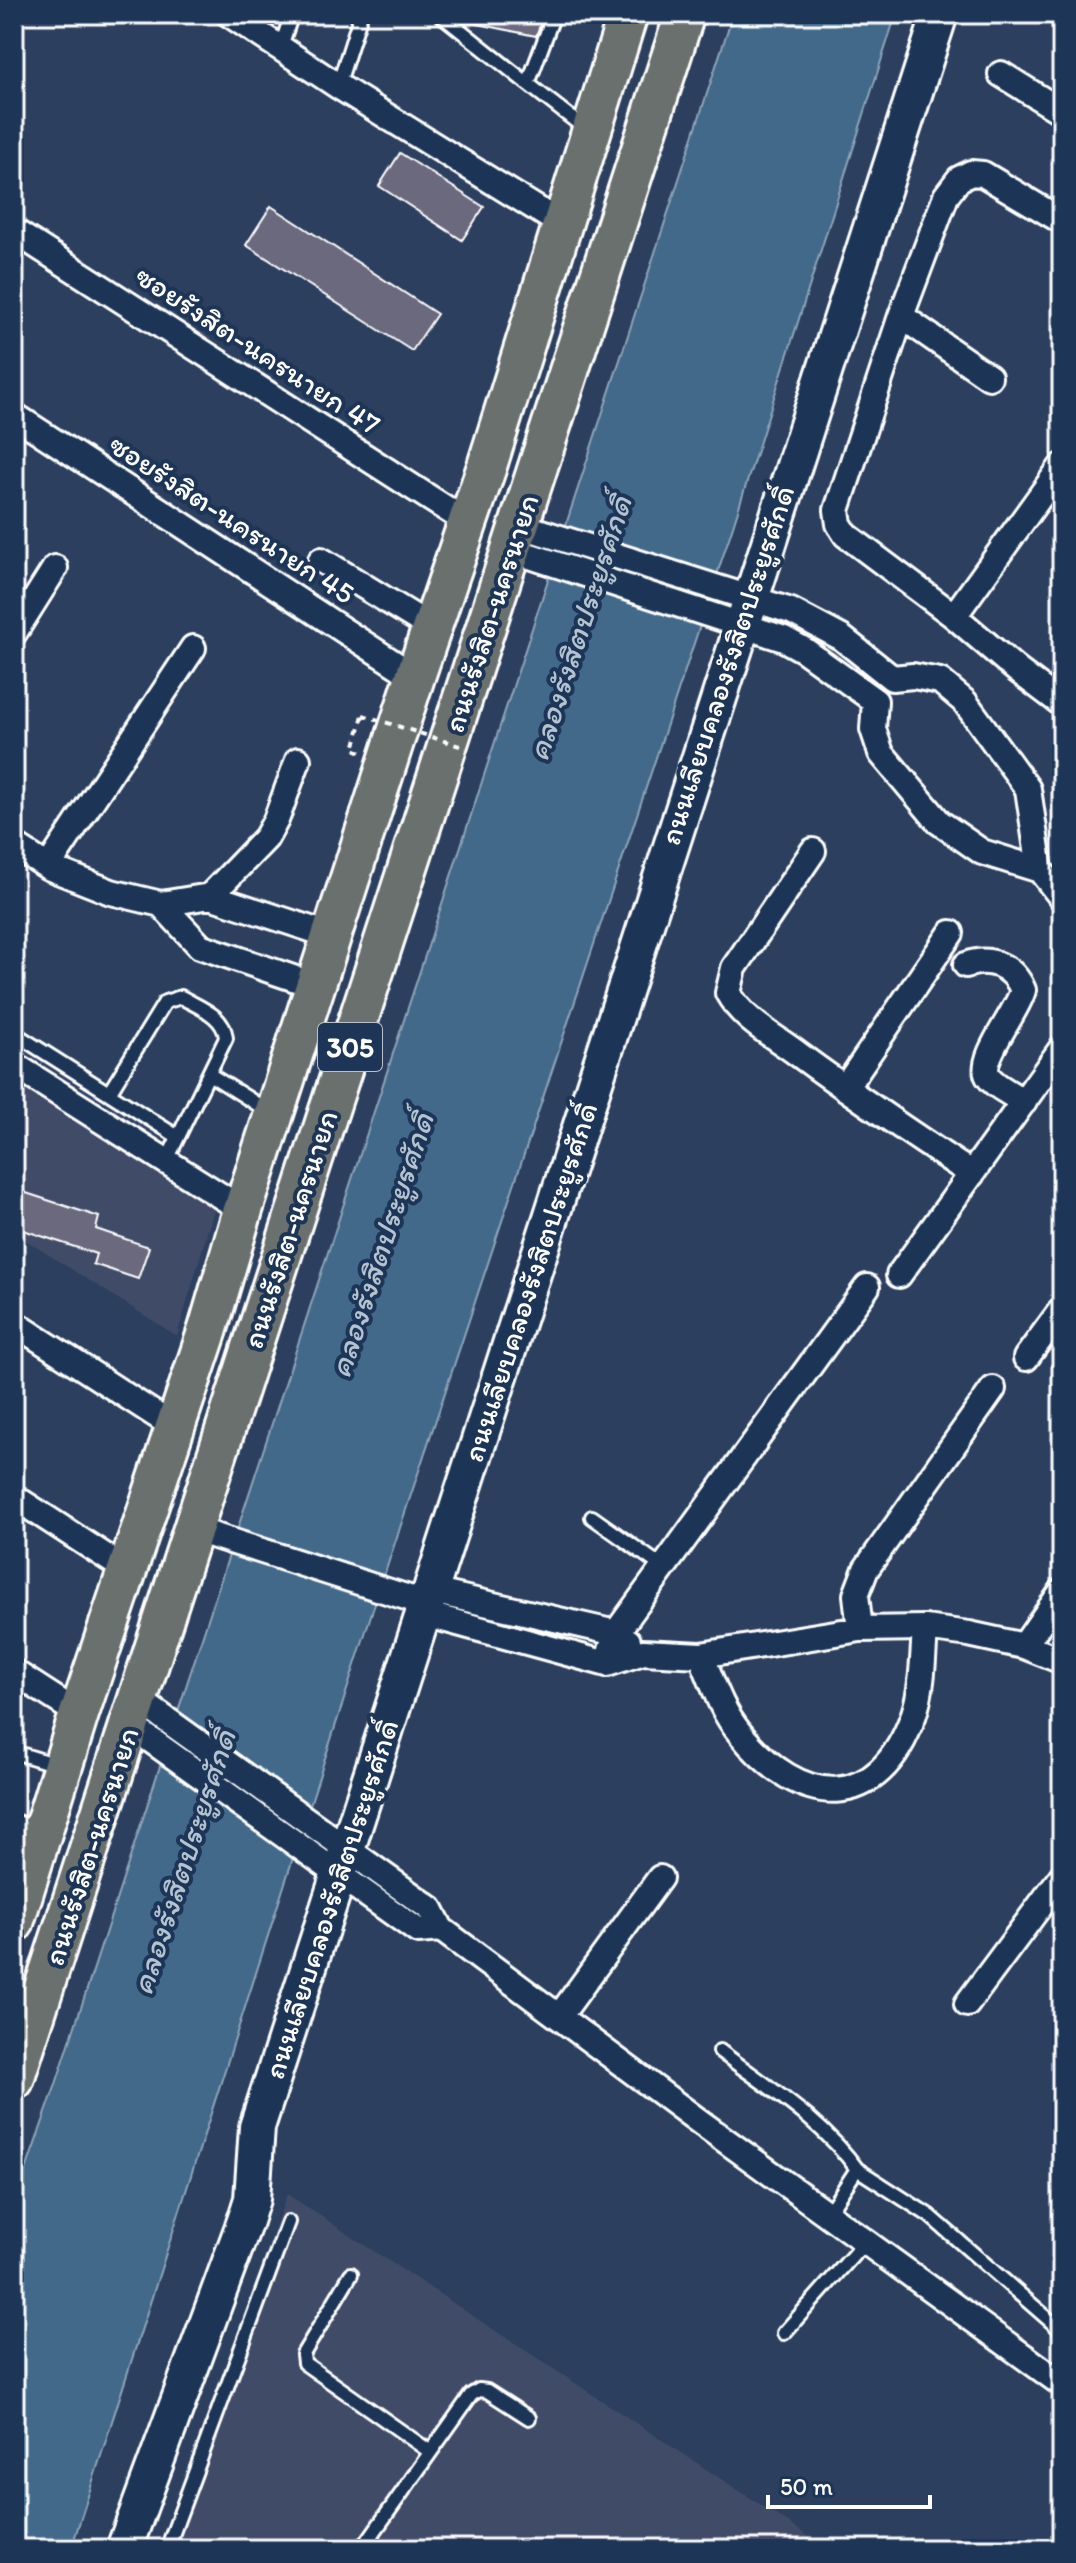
<svg xmlns="http://www.w3.org/2000/svg" width="1076" height="2563" font-family="Itim,'Playpen Sans Thai',sans-serif">
<rect width="100%" height="100%" fill="#2c3f5f"/>
<filter id="ink" filterUnits="userSpaceOnUse"><feTurbulence type="fractalNoise" baseFrequency=".0125" numOctaves="2"/><feDisplacementMap in="SourceGraphic" scale="16" xChannelSelector="R" yChannelSelector="G"/><feConvolveMatrix kernelMatrix="1 2 1 2 8 2 1 2 1" color-interpolation-filters="sRGB"/></filter>
<g filter="url(#ink)">
<!-- built -->
<path fill="#3f4c68" d="M14,1069L216,1203L177,1336L14,1233Z
M287,2194L828,2549H161Z"/>
<!-- water -->
<path fill="#42698a" stroke="#8ea5b9" stroke-width="2" d="M733,14H896L733,526L372,1612L71,2549H14V2204L56,2084Z"/>
<!-- building -->
<path fill="#6a697e" stroke="#fff" stroke-width="2" d="M469,14H544L536,36L468,22Z
M400,153L484,207L462,240L379,186Z
M271,206L437,314L412,351L246,245Z
M20,1191L99,1217L96,1229L149,1247L138,1279L93,1264L96,1254L14,1227V1209Z"/>
<g fill="none" stroke-linecap="round" stroke-linejoin="round">
<!-- lane casing -->
<g stroke="#fff" stroke-width="18">
<path id="lane" d="M440,14L528,84
M554,14L528,84L587,130
M280,49L292,14
M338,86L361,14
M14,1033L178,1137
M209,1074L268,1111
M109,1093L165,1002L181,997C198,1007 224,1015 226,1038L166,1162
M592,1517L664,1568
M14,1752L57,1765
M14,1821L40,1830
M720,2051C767,2087 822,2120 857,2169L828,2213
M857,2169L930,2216L1062,2331
M351,2274L303,2354L304,2363L429,2451
M784,2333L865,2242
M167,2549L288,2222
M362,2549L471,2395L479,2390L487,2391L529,2418"/>
</g>
<!-- street casing -->
<g stroke="#fff" stroke-width="30">
<path id="street" d="M229,14L338,86L563,225
M1001,74L1062,112
M1062,221L983,174L971,173L959,179L946,196L901,316L837,510L839,524L846,535L954,616L1017,670L1062,704
M14,231L467,522
M901,316L989,377
M14,415L415,677
M519,525L791,611L842,638L892,678L913,676L940,681L965,702L1028,789L1040,870L1062,898
M512,550L784,639L804,650L875,701L873,729L881,753L939,822L982,852L1040,870
M321,560L432,628
M954,616L1062,466
M14,633L55,568
M14,845L48,867L111,892L161,904L210,896L332,936
M813,851L734,968L728,993C743,1020 774,1036 798,1054C855,1096 913,1135 972,1174
M48,867L193,648
M210,896L266,838L276,820L298,760
M161,904L200,946L316,986
M966,965C990,956 1013,966 1023,990C1018,1011 978,1058 988,1076C994,1086 1014,1095 1024,1102
M14,1065L243,1210
M845,1088L951,933
M899,1275L1062,1048
M14,1323L176,1428
M1026,1358L1062,1309
M14,1497L128,1571
M193,1529L412,1599L425,1614L607,1664L643,1652L701,1655L860,1629L925,1628L969,1634L1024,1646L1062,1661
M418,1597L432,1591L616,1633L628,1641
M860,1629L856,1595L866,1569L993,1389
M1024,1646L1062,1591
M701,1655C712,1681 721,1710 739,1732C800,1809 879,1815 914,1714C923,1687 923,1656 925,1628
M607,1664L616,1633L867,1287
M14,1672L79,1714
M139,1700L431,1909L441,1929L700,2122L1062,2384
M131,1726L418,1931L441,1929
M967,2004L1062,1876
M559,2017L660,1878"/>
</g>
<!-- secondary casing -->
<g stroke="#fff" stroke-width="40">
<path id="secondary" d="M124,2549L245,2221L252,2199L257,2127C486,1423 709,717 940,14"/>
</g>
<!-- primary casing -->
<g stroke="#fff" stroke-width="44">
<path id="primary" d="M14,1923L79,1714L208,1329L243,1210L415,677L487,466L628,14
M14,2080L685,14"/>
</g>
<!-- path -->
<path stroke="#fff" stroke-width="4" stroke-dasharray="6 6" stroke-linecap="butt" d="M361,752L354,749L363,715"/>
<!-- lane -->
<use href="#lane" stroke="#1d3557" stroke-width="12"/>
<!-- street -->
<use href="#street" stroke="#1d3557" stroke-width="24"/>
<!-- secondary -->
<use href="#secondary" stroke="#1d3557" stroke-width="34"/>
<!-- primary -->
<use href="#primary" stroke="#6b706d" stroke-width="38"/>
<!-- path-bridge -->
<path stroke="#fff" stroke-width="4" stroke-dasharray="6 6" stroke-linecap="butt" d="M363,715L466,748"/>
</g>
</g>
<g text-anchor="middle" stroke-width="8" stroke-linejoin="round" paint-order="stroke">
<!-- shield labels -->
<rect fill="#1d3557" stroke="#bbc2cd" stroke-width="2" x="318" y="1023" width="64" height="48" rx="6"/>
<g font-size="28" font-weight="bold" fill="#fff">
<text x="350" y="1057">305</text>
</g>
<!-- street labels -->
<g font-size="30" fill="#fff" stroke="#1d3557">
<text transform="translate(258 350) rotate(33)" y="10">ซอยรังสิต-นครนายก 47</text>
<text transform="translate(232 519) rotate(33)" y="10">ซอยรังสิต-นครนายก 45</text>
<text transform="translate(491 613) rotate(-72)" y="10">ถนนรังสิต-นครนายก</text>
<text transform="translate(727 665) rotate(-72)" y="10">ถนนเลียบคลองรังสิตประยูรศักดิ์</text>
<text transform="translate(290 1229) rotate(-72)" y="10">ถนนรังสิต-นครนายก</text>
<text transform="translate(530 1282) rotate(-72)" y="10">ถนนเลียบคลองรังสิตประยูรศักดิ์</text>
<text transform="translate(91 1846) rotate(-72)" y="10">ถนนรังสิต-นครนายก</text>
<text transform="translate(331 1899) rotate(-72)" y="10">ถนนเลียบคลองรังสิตประยูรศักดิ์</text>
</g>
<!-- water labels -->
<g font-size="32" font-style="italic" fill="#b3c3d0" stroke="#1d3557">
<text transform="translate(579 628) rotate(-72)" y="11">คลองรังสิตประยูรศักดิ์</text>
<text transform="translate(381 1245) rotate(-72)" y="11">คลองรังสิตประยูรศักดิ์</text>
<text transform="translate(183 1862) rotate(-72)" y="11">คลองรังสิตประยูรศักดิ์</text>
</g>
</g>
<!-- margin -->
<rect width="1076" height="2563" fill="none" stroke="#1d3557" stroke-width="48"/>
<rect x="24" y="24" width="1028" height="2515" fill="none" stroke="#fff" stroke-width="3" filter="url(#ink)"/>
<!-- scale -->
<path d="M768 2495v12h162v-12" fill="none" stroke="#ffffff" stroke-width="4"/>
<text x="780" y="2495" font-size="24" fill="#ffffff" stroke="#1d3557" stroke-width="6" paint-order="stroke">50 m</text>
</svg>
